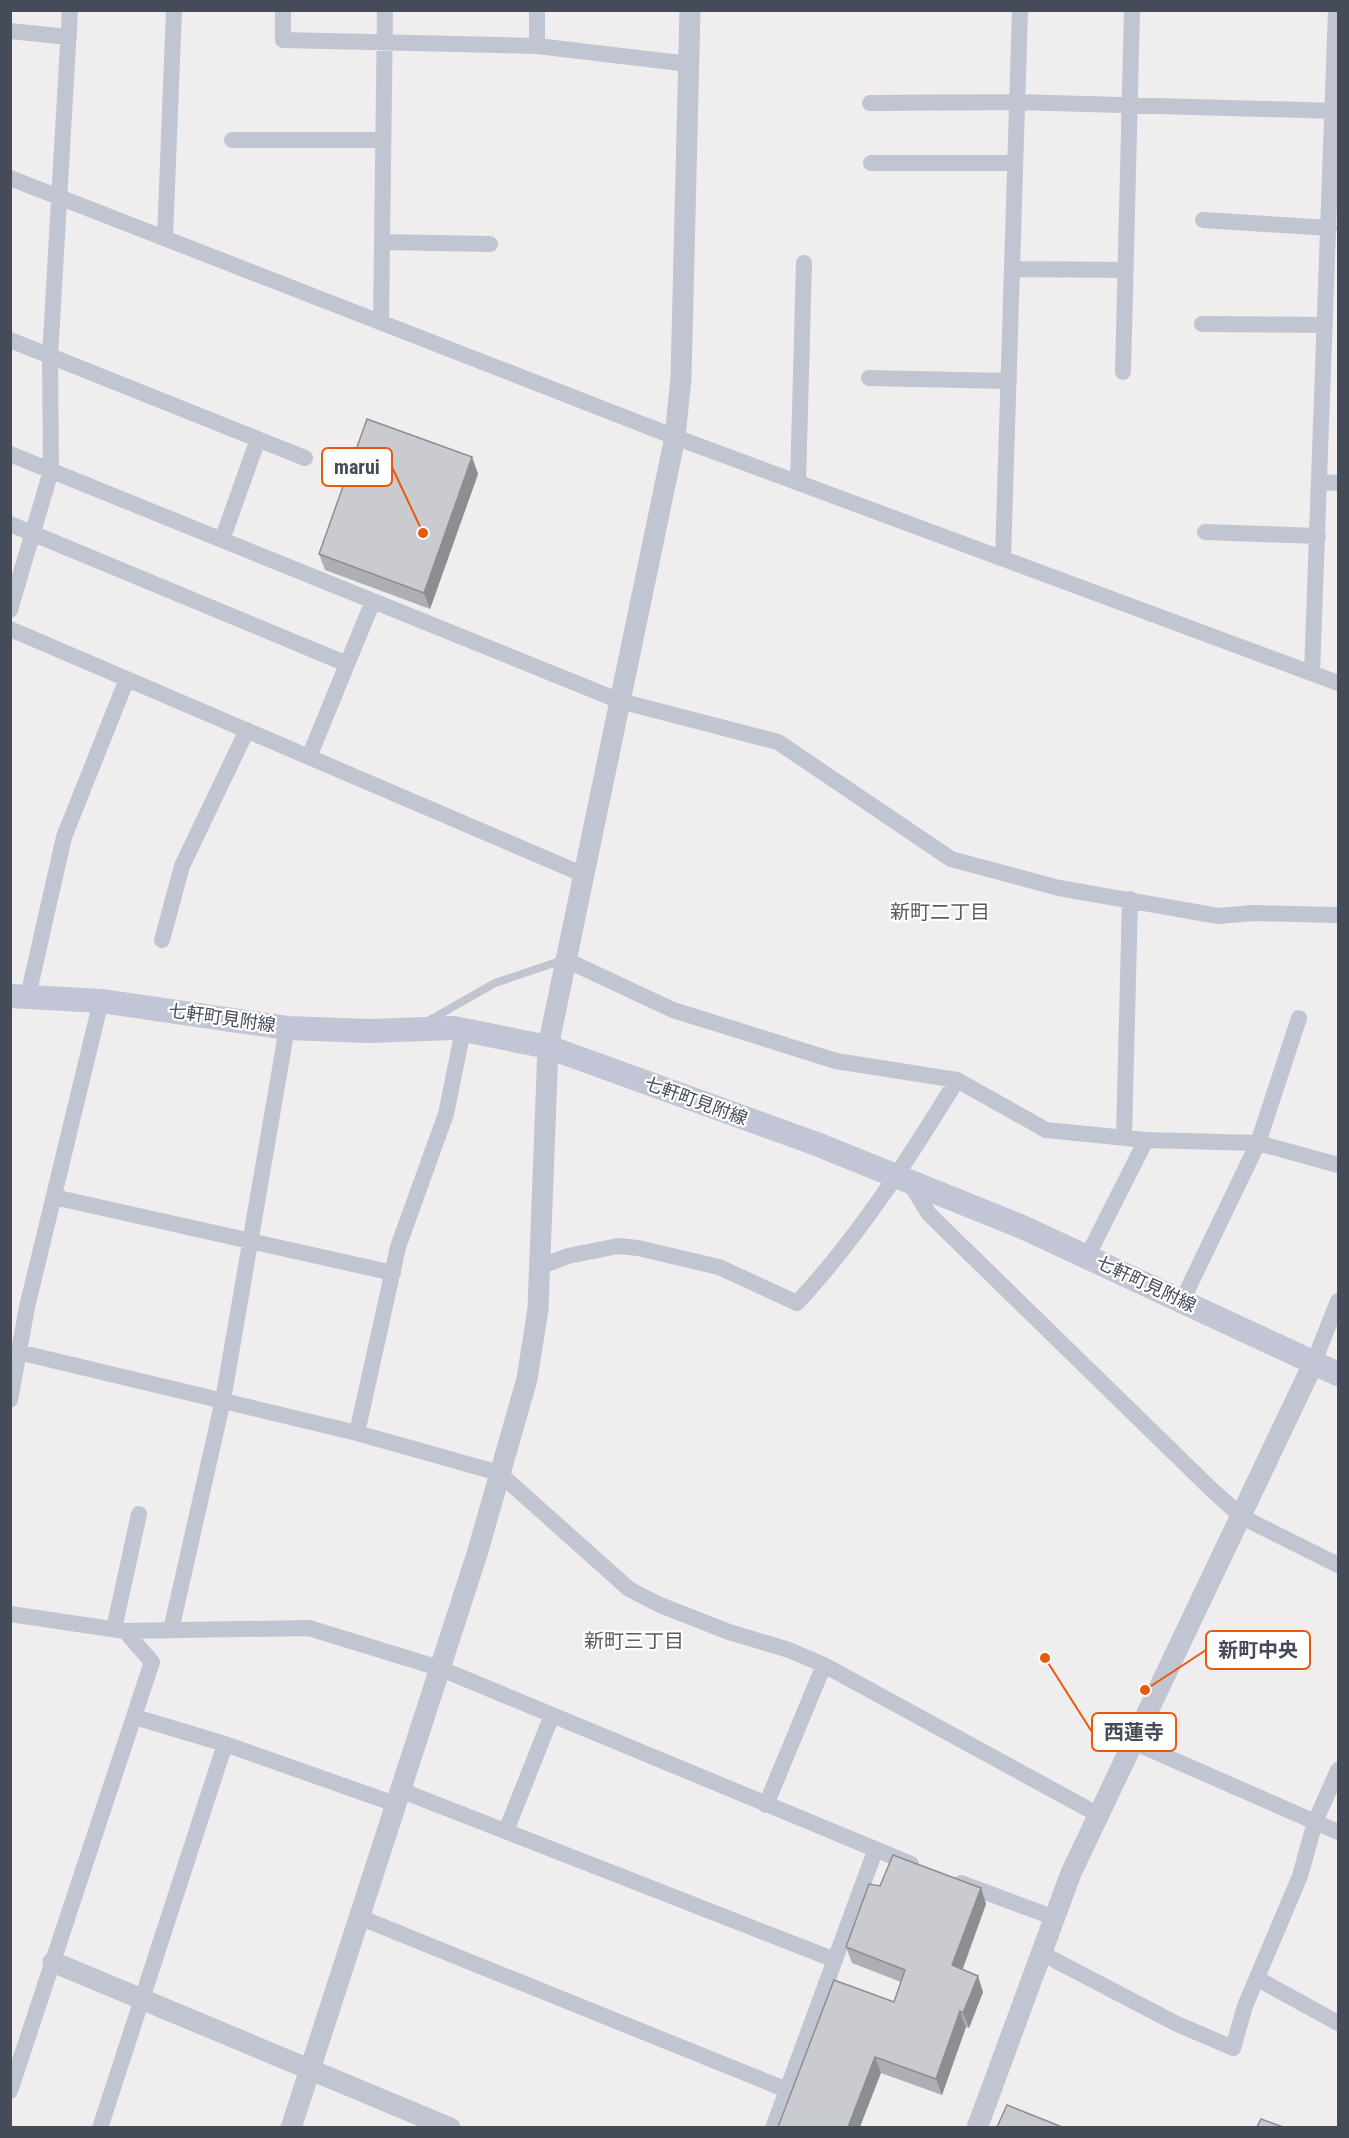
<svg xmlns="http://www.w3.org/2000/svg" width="1349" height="2138" font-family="'Roboto Condensed','Noto Sans JP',sans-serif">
<rect width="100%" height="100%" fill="#efeded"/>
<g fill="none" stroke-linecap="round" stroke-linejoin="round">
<!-- service -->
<path stroke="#c1c5d1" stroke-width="8" d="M428,1021L495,983L563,960"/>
<!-- minor -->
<path stroke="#c1c5d1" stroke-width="16" d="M283,10V40L537,46L689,64
M10,31L69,37
M537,46V10
M870,103L1016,102L1338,111
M232,140H382
M871,163H1015
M10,178L675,437L1338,683
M1203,220L1329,228
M165,238L174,10
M382,242L490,244
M1012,269L1125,270
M381,323L385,10
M1202,324L1325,325
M10,340L305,458
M1123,372L1132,10
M869,378L1009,381
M10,454L620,701L778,742L951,859L1059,888L1218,916L1253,913L1338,915
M1320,482L1338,483
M798,483L804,263
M10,524L347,664
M1205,532L1318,536
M222,540L258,439
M1003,558L1020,10
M10,610L51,471L50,357L70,10
M10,629L582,874
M1312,673L1336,10
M309,757L373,601
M162,940L182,866L247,730
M564,959L673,1010L836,1061L957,1080L1046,1130L1146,1140L1258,1143L1338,1165
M28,996L64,837L127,679
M1124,1137L1130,899
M908,1180L929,1214L1211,1489L1242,1517L1338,1565
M54,1197L393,1273
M1087,1257L1146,1140
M539,1267L568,1256L618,1246L638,1248L719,1267L797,1303C860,1235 909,1158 957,1080
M1182,1301L1258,1143L1299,1018
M10,1350L357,1433L499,1473L629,1589L660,1605L729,1632L789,1650L824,1665L1097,1814
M1314,1362L1338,1301
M10,1400L27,1307L101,1001
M357,1433L398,1247L446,1114L463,1030
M10,1614L125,1631L309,1628L439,1668L911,1864
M114,1629L139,1514
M171,1630L223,1400L287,1028
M135,1717L225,1744L395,1804
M1133,1742L1338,1832
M400,1790L835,1960
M766,1805L824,1665
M506,1831L552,1715
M961,1883L1055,1918
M359,1917L787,2090
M1041,1953L1177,2024L1233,2048L1245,2006L1300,1876L1315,1822L1338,1770
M1258,1979L1338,2023
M10,2091L152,1662L125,1631
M100,2128L225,1744
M773,2128L875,1851"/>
<!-- tertiary -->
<path stroke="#c1c5d1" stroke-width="21" d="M53,1962L450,2128
M291,2128L477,1554L527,1379L538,1309L548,1047L675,437L681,378L690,10
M977,2128L1071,1873L1314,1362"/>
<!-- secondary -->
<path stroke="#c1c5d5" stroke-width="24" d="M10,996L101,1001L287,1028L369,1031L454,1028L548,1047L814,1143L1020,1226L1338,1374"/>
</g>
<!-- wall -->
<path fill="#aeafb4" d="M472,457L478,474L430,609L325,570L319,554Z
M880,1886L981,1888L986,1904L963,1969L983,1992L969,2028L966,2027L942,2095L881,2073L778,2127L894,2002L901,1982L852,1963L846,1947Z"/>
<!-- shaded-wall -->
<path fill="#8d8e92" d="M472,457L478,474L430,609L424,593Z
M981,1888L986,1904L958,1981L952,1965Z
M978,1976L983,1992L969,2028L963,2013Z
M960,2011L966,2027L942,2095L936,2079Z
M875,2057L881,2073L860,2127H848Z"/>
<!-- building -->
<path fill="#cacbd1" stroke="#8d8e92" stroke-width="1.5" d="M367,419L472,457L424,593L319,554Z
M893,1855L981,1888L952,1965L978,1976L963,2013L960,2011L936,2079L875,2057L848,2127H778L834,1980L894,2002L905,1970L846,1947L869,1884L880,1886Z
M1007,2105L1062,2127H997Z
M1261,2119L1283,2127H1257Z"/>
<g text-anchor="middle" stroke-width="4.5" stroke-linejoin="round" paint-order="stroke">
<!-- street labels -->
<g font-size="18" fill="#464b59" stroke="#fff">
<text transform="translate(222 1018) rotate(8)" y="6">七軒町見附線</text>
<text transform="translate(696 1101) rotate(20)" y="6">七軒町見附線</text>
<text transform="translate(1146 1284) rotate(25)" y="6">七軒町見附線</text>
</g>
<!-- neighbourhood labels -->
<g font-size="20" fill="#5a5b61" stroke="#fff">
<text x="940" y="919">新町二丁目</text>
<text x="634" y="1648">新町三丁目</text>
</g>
</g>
<!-- callouts -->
<path fill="none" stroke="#e8590c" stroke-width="2" d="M423 533L392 467M1145 1690L1206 1650M1045 1658L1092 1732"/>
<g fill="#e8590c" stroke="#fff" stroke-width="2">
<circle cx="423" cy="533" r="6"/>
<circle cx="1145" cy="1690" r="6"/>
<circle cx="1045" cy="1658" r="6"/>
</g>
<g fill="#fff" stroke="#e8590c" stroke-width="2">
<rect x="322" y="448" width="70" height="38" rx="6"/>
<rect x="1206" y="1631" width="104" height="38" rx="6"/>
<rect x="1092" y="1713" width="84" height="38" rx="6"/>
</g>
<g font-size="20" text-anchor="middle" font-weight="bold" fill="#464b59">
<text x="357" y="474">marui</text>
<text x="1258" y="1657">新町中央</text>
<text x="1134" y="1739">西蓮寺</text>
</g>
<!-- border -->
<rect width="1349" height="2138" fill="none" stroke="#464b59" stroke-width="24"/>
</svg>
